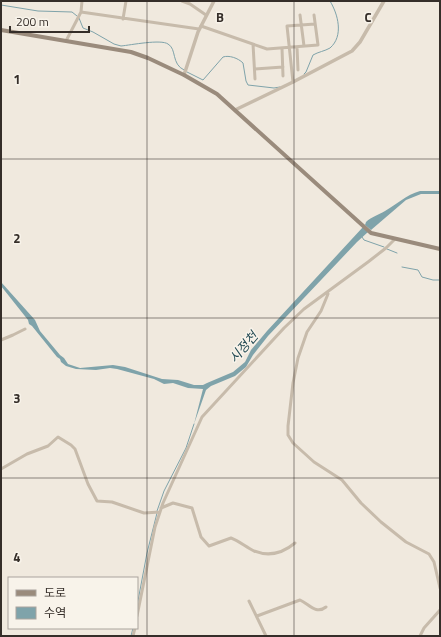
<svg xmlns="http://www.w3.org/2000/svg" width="441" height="637" font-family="'Titillium Web','Noto Sans KR',sans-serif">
<rect width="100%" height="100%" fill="#f0e9de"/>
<!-- water -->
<path fill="#7fa3aa" d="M420,191H440V194H421L406,200L371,230L365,225L366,222C371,217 378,215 385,211C397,204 406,195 420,191Z
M363,227L368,232L357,242L268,336L253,355L246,367L235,376L211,386L206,390L194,424L203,389L188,388L173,383L164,384L154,379L117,369L110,368L96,370L76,369L66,366L61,362L60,359L57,357L32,326L29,324L28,320L1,286V282L35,320L40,331L60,355L64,358L68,364L80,368L113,365L125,367L162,379L178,380L194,385H203L207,383L233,372L245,362L251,350L267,331Z"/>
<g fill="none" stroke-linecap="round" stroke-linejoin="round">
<!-- stream -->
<path stroke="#7fa3aa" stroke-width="1" d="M1,5L38,11L72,12L77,16
M79,18L83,28L93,32L114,44L121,46C131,45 161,39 168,44C177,49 171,64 184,70
M187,72L203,80L223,57C229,55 238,58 243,63L246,81L248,85L274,88L280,87
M304,74L306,72L313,55C318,52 325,51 330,48C344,36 338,14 330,1
M362,237L364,240L384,247
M387,249L397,253
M402,267L418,270L422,277L433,280H440
M157,511L164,491L186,448L194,424
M137,606L147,553L157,513
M131,636L133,628"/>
<!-- minor -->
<path stroke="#c7bbab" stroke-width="3" d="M182,1L190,4L206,15
M81,12L199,29
M300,15L304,46
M123,19L126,1
M201,26L267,49L318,45L314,15
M66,41L81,12L82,1
M253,44L255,79
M297,47L298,70
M282,48L283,76
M255,69L283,67
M293,82L287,26L315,24
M328,294L321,311L307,332L298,358L293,383L288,426V435L293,443L314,462L342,480L361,503L381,522L406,542L429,554L434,562L440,588
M1,340L13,335L25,329
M1,469L27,454L48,446L58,437L71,445L75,449L88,484L97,501L112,502L144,513L160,512
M161,508L173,503L192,508L201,537L209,546L231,538C239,541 246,547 254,551C269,557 283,553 295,543
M249,601L266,636
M137,616L155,527L163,503L202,417L284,328L304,309L368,262L386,248L395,239
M257,616L300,600C309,604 316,615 326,607
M133,636L135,628
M420,636L424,628L440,610"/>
<!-- tertiary -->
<path stroke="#c7bbab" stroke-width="3.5" d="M184,75L198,32L214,1
M235,110L293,82L352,51L360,42L384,1"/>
<!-- secondary -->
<path stroke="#9a8b7c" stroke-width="4" d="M1,30L131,52L148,58L184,75L217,94L371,233L440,249"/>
</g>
<!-- grid -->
<path fill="none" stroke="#352e29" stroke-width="1" stroke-opacity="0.55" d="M147,1V636M294,1V636M1,159H440M1,318H440M1,478H440"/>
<g text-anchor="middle" stroke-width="3" stroke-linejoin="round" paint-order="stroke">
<!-- water labels -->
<g font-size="13" font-style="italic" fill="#234a53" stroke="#f8f3ea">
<text transform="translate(243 347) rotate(-49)" y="5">시정천</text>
</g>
</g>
<g font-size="13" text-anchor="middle" font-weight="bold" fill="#352e29" stroke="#f8f3ea" stroke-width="3" stroke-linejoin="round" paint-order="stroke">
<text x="220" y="22">B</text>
<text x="368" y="22">C</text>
<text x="17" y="84">1</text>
<text x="17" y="243">2</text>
<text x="17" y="403">3</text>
<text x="17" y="562">4</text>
</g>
<!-- border -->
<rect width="441" height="637" fill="none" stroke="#352e29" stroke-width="4"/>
<!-- legend -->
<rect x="8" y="577" width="130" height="52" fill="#f8f3ea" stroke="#aaa49d"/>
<rect x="16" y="590" width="20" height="6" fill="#9a8b7c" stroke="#aaa49d"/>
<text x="44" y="597" font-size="12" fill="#352e29">도로</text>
<rect x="16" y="607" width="20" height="12" fill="#7fa3aa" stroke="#aaa49d"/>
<text x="44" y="617" font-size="12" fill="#352e29">수역</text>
<!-- scale -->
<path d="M10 26v6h79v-6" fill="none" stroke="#352e29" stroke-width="2"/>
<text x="16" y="26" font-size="12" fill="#352e29" stroke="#f8f3ea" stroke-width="3" paint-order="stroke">200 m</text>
</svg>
